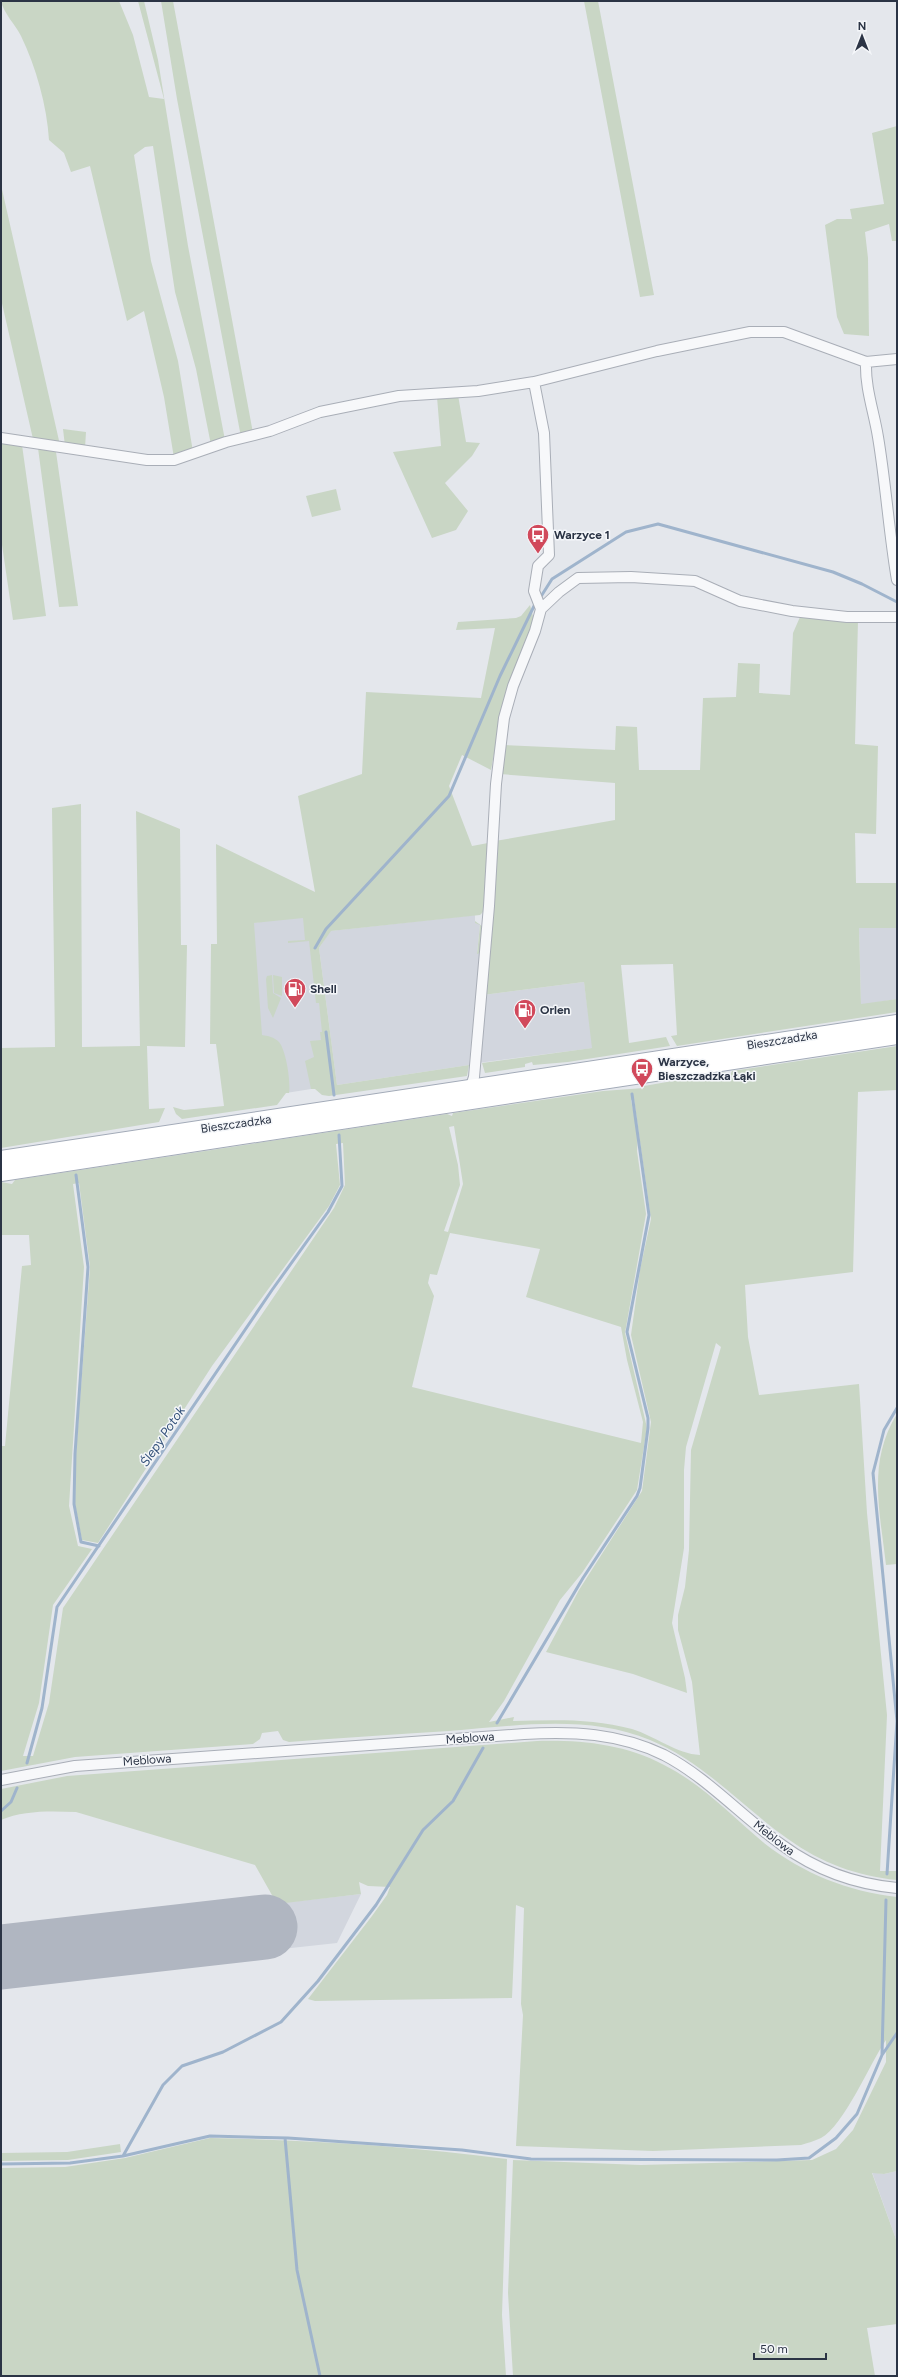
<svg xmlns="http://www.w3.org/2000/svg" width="898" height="2377" font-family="Figtree,sans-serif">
<rect width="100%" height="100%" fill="#e4e7ec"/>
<!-- built -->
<path fill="#d2d6de" d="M308,915L330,1086L286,1093L259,1040L252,923Z
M475,915V923L480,924L477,953H480L469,1065L337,1085L319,948L330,931Z
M859,928H897V999L861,1005Z
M584,982L593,1048L478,1063L483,995Z
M361,1894L337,1943L1,1979V1934Z
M897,2171V2242L872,2172L884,2174Z"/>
<!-- green -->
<path fill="#c9d6c5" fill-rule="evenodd" d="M1,1H119L133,35L149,97L164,99L138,1H144L158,60L188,246L225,440L211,445L196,369L175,292L153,146L145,147L134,155L151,261L178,361L193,452L174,458L164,397L144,311L127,321L90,166L71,172L64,153L49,140C47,106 36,67 21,36C15,24 4,14 1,1Z
M161,1H173L253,433L241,437L177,99Z
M584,1H598L654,295L640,297Z
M897,126V241H892L889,224L865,232L868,258L869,336L844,334L837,317L825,225L837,219H852L850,209L884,204L872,133Z
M1,185L60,445L33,439L1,299Z
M458,395L466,442L480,443L472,456L445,483L468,511L456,530L432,538L393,452L441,446L437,397Z
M63,429L86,432L85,448L65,446Z
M1,442L22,445L46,616L13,620L1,538Z
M38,448L56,452L78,606L59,607Z
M336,489L341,510L312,517L306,496Z
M530,605L534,620L502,711L491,770L462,755L449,786L472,846L488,843L486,901L483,912L480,915L331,931L319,948L337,1085L469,1065L467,1076L329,1096L322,1095L315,1089H311L305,1061L314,1057L310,1041L321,1040L320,1032H322L319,1003H316L309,941L288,943V941L305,940L303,918L254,923L262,1035C268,1036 274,1037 279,1042C286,1050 291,1082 289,1093H286L277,1105L182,1119L176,1114L173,1107L184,1110L224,1106L216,1044H210L211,944H217L216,844L315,892L298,796L362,774L366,692L481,698L495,628L456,630L458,622L516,618L521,616Z
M800,617L858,620L855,744L878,746L876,834L855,833L856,883H897V928H859L861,1004L897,999V1012L677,1046L671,1036L677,1035L673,964L621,965L629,1043L666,1037L670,1046L568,1062L533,1065L532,1062L525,1064V1067L485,1073L482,1063L592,1048L584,982L483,995L495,841L615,820V783L500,774L503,745L615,750L616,726L637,727L639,770H700L703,698L736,697L738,663L760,664L759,693L790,695L793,633Z
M81,804L82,1047L140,1046L136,811L180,829L181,945H187L185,1047L147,1046L149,1109L165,1108L159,1122L1,1148V1048L55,1047L52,808Z
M475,921L483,927L480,953L477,954L480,925L475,923Z
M272,975L273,993L281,998L273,1018L268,1008L266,979L267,976Z
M273,975L282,977V996L274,993Z
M897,1046V1090L858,1092L853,1272L745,1285L748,1337L759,1395L859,1384L867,1513L887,1715L880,1871H897V1880C857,1876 821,1863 788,1839C741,1806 704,1762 650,1740C587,1714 515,1726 449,1731C396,1734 342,1738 289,1742L283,1740L278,1731L262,1733L260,1739L253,1744L75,1757L1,1771V1446H5L22,1266L31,1265L29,1235H1V1182L12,1184L15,1180L447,1114L452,1116L453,1113L603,1091L644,1088V1086L724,1072L730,1075L732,1071ZM634,1099L651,1219L640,1270L631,1335L651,1422L642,1491L579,1590L546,1652L633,1674L687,1693L685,1678L672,1623L684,1548V1470L686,1447L716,1343L721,1347L691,1450L689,1550L685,1587L678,1615V1630L692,1682L700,1755C677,1754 655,1736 632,1729C592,1718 553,1720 513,1721L514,1717L489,1722L504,1701L560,1600L582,1573L637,1490L647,1428L625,1333L646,1214L637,1151L638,1135L631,1100ZM454,1126L463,1184L448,1232L444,1231L460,1185L458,1165L449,1127ZM343,1143L345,1185L334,1208L63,1608L49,1703L33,1756H23L39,1703L53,1605L92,1549L78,1546L69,1506L84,1267L73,1184L79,1183L90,1267L76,1454L75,1504L82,1540L98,1543L212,1366L329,1206L340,1185L336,1144ZM450,1233L540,1249L526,1297L621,1327L627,1360L643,1422L641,1443L412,1387L434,1296L428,1283L430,1274L437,1275Z
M897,1414V1564L886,1565C880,1512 867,1462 897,1414Z
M537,1741C582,1740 624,1744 664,1765C702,1784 732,1816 764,1843C804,1874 847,1891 897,1897V2171L884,2174L872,2173L897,2242V2324L867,2328L875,2376H513L508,2293L513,2160L641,2165L812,2160L836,2149L853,2130L886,2062V2040C870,2063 844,2126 821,2138C815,2141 807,2143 801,2145L653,2151L516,2146L523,2015L521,2004L524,1908L516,1905L512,1998L315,2001L308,1999L372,1916L387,1895L390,1887L368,1886L359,1882L361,1894L277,1904L255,1865L76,1812C52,1811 23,1810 1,1820V1789L67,1776Z
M210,2138C310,2140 409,2146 507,2159L502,2315L506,2376H1V2168L65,2167L125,2158Z
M120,2144L121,2152L68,2160L1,2161V2153L67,2152Z"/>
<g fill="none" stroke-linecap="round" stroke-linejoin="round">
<!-- stream -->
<path stroke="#9fb4cc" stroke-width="3" d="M540,598L552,579L626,532L658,524L833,572L862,584L897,602
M315,948L326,929L449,796L500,676L536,602
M326,1032L334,1095
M76,1175L88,1267L75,1454L74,1504L81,1542L99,1546
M497,1723L583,1578L637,1496L640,1488L648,1428V1418L627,1332L649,1215L632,1094
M27,1763L42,1708L57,1607L272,1290L328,1212L342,1186L339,1135
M1,1811L11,1802L17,1788
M887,1874L897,1721L873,1473L884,1430L897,1408
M882,2055L886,1900
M285,2138L297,2270L320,2376
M123,2156L163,2085L182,2066L223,2052L281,2022L318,1981L376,1905L423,1830L453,1801L483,1748
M1,2164L70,2163L123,2156L210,2136L288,2138L462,2150L531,2159L777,2160L809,2158L836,2138L857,2114L882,2055L897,2033"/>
<!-- runway -->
<path stroke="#b0b6c1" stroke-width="65" d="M1,1957L265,1927"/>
<!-- minor casing -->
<g stroke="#a9aeb7" stroke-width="12">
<path id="minor" d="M866,362C865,388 874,412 878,437C886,485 889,533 897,580
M1,438L147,460H174L226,442L270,431L320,412L399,396L478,391L534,382L657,351L750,332H784L866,362L897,359
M541,609L559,592L578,578L631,577L695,581L740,601L792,611L847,617H897
M469,1092L474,1077L489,906L496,784L504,718L513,686L535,631L541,609L534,591L538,566L549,555L544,433L534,382
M1,1780L75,1766L524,1734C572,1731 619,1733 664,1755C708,1778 741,1816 782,1845C816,1870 855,1884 897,1888"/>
</g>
<!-- primary casing -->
<g stroke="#a3abb8" stroke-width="18">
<path id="primary" d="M1,1159L897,1023
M1,1173L897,1036"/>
</g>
<!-- minor -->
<use href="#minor" stroke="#f7f8fa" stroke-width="10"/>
<!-- primary -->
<use href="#primary" stroke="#fff" stroke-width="16"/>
</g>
<!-- icons -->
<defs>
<g id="bus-pin" transform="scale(1.15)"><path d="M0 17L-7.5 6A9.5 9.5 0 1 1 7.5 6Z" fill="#d1495b" stroke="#f4f6f9"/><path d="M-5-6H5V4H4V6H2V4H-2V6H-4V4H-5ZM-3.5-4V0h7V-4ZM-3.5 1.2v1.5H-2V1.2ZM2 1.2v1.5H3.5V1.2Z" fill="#fff"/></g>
<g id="fuel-pin" transform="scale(1.15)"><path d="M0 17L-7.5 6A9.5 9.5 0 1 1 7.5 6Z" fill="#d1495b" stroke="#f4f6f9"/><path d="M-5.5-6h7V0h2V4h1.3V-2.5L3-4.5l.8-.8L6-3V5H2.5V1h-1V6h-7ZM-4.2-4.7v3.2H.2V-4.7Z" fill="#fff"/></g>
</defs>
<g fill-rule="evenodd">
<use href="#bus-pin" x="538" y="535"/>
<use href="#fuel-pin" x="295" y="989"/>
<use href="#fuel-pin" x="525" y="1010"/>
<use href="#bus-pin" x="642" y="1069"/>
</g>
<g text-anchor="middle" stroke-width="3" stroke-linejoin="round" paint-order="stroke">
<!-- poi labels -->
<g font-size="12" font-weight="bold" fill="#2b3445" stroke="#f4f6f9" text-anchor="start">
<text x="554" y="539">Warzyce 1</text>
<text x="310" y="993">Shell</text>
<text x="540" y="1014">Orlen</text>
<text x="658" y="1066">Warzyce,<tspan x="658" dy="14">Bieszczadzka Łąki</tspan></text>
</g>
<!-- street labels -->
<g font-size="12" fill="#2b3445" stroke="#f4f6f9">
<text transform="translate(782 1040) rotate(-9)" y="4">Bieszczadzka</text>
<text transform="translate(236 1124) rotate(-8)" y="4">Bieszczadzka</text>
<text transform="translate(470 1738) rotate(-4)" y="4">Meblowa</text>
<text transform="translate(147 1760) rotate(-4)" y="4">Meblowa</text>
<text transform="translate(774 1838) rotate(38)" y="4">Meblowa</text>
</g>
<!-- water labels -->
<g font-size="13" font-style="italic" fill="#34527a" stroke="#f4f6f9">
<text transform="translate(162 1436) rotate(-56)" y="5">Ślepy Potok</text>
</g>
</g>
<!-- border -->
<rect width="898" height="2377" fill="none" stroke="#2b3445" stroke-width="4"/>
<!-- north arrow -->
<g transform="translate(862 36)" stroke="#f4f6f9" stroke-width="3" paint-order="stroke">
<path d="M0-3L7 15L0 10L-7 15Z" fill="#2b3445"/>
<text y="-6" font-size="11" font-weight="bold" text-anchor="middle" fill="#2b3445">N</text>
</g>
<!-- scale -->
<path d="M754 2353v6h72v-6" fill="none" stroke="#2b3445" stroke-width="2"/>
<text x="760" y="2353" font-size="12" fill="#2b3445" stroke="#f4f6f9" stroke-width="3" paint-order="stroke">50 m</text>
</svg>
